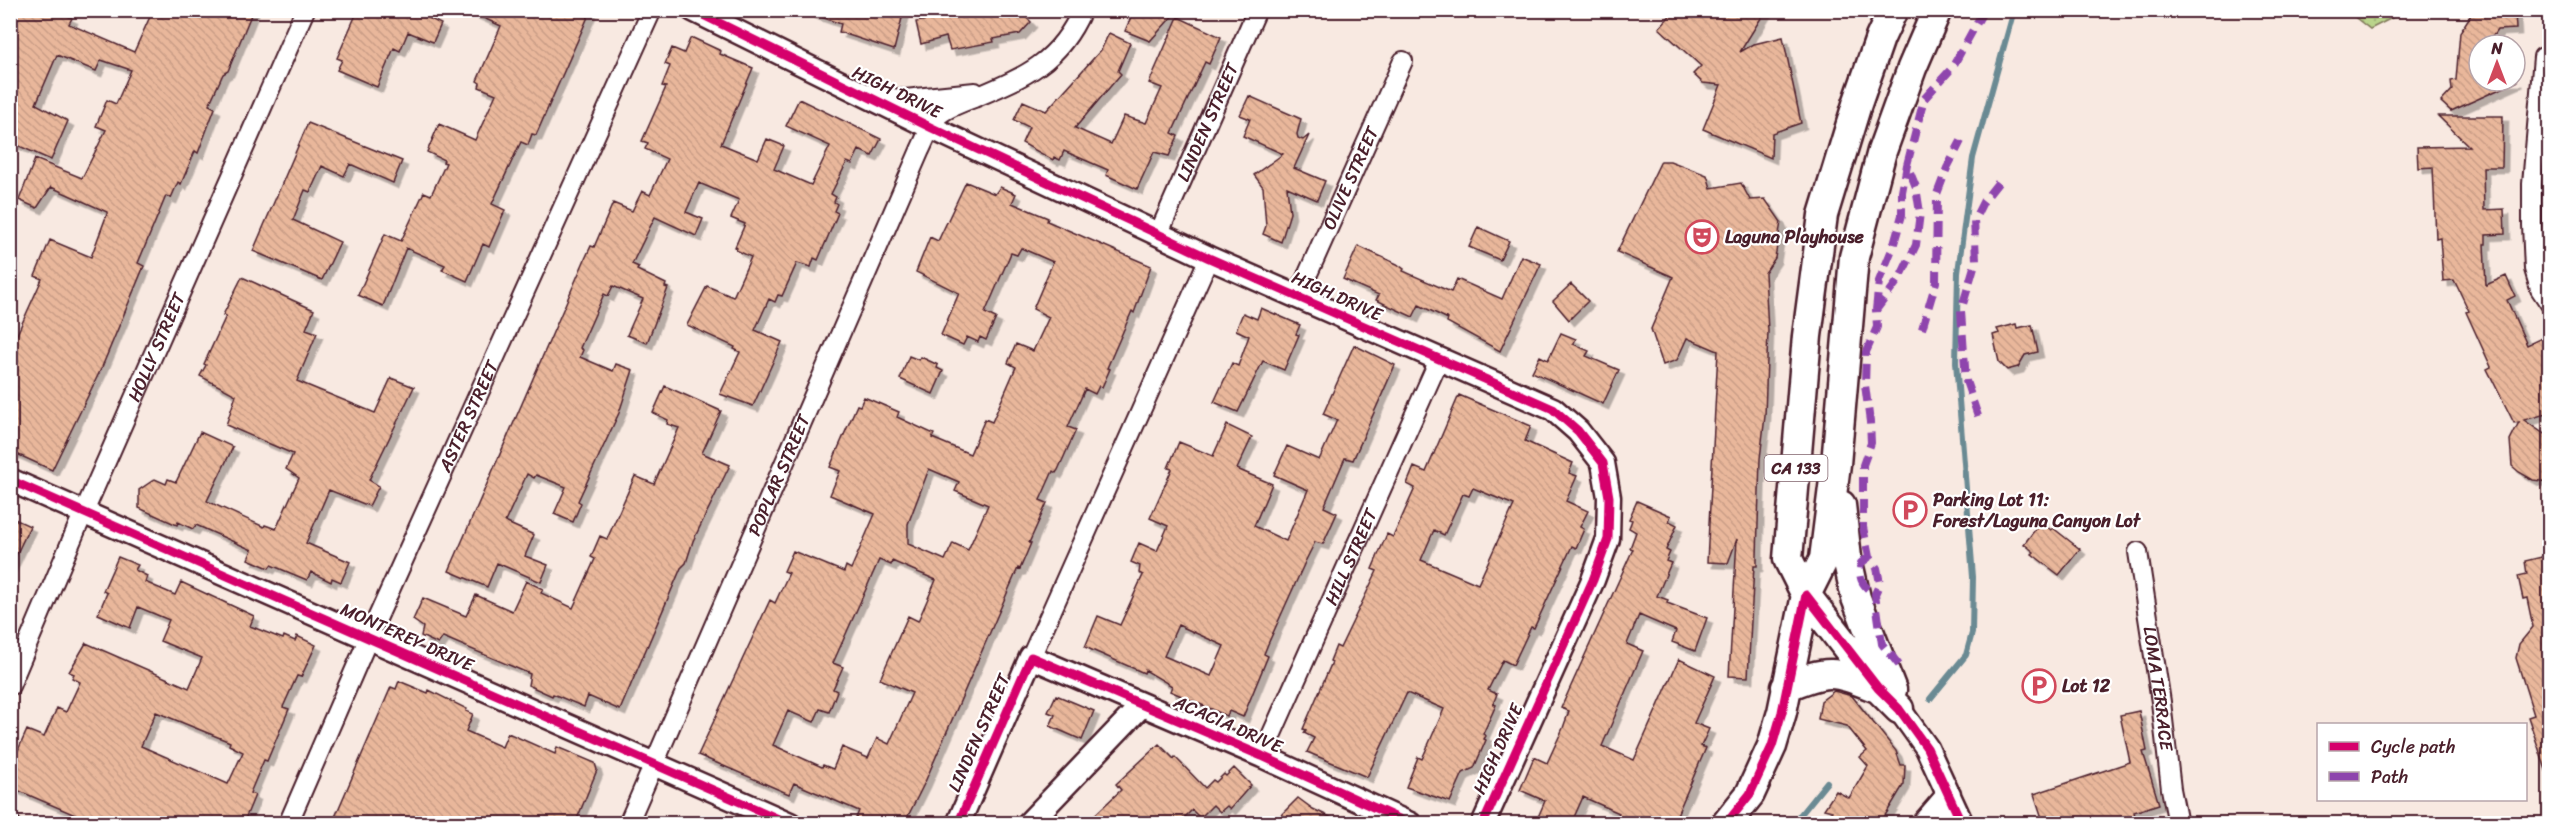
<svg xmlns="http://www.w3.org/2000/svg" width="2560" height="834" font-family="Sriracha,sans-serif">
<defs>
<pattern id="grass-dots" width="8" height="8" patternUnits="userSpaceOnUse" patternTransform="scale(1.5)"><rect width="8" height="8" fill="#bad48b"/><path d="M2 2h.1M6 6h.1" fill="none" stroke="#a1b678" stroke-width="1.8" stroke-linecap="round"/></pattern>
<pattern id="building-back-hatch" width="6" height="6" patternUnits="userSpaceOnUse" patternTransform="scale(1.5)"><rect width="6" height="6" fill="#e9b79b"/><path d="M-1 5l2 2M0 0l6 6M5-1l2 2" fill="none" stroke="#c99d86"/></pattern>
<filter id="shadow"><feDropShadow dx="5.5" dy="5.5" stdDeviation="0" flood-color="#0004"/></filter>
</defs>
<rect width="100%" height="100%" fill="#f8e9e1"/>
<filter id="ink" filterUnits="userSpaceOnUse"><feTurbulence type="fractalNoise" baseFrequency=".0167" numOctaves="2"/><feDisplacementMap in="SourceGraphic" scale="12" xChannelSelector="R" yChannelSelector="G"/><feConvolveMatrix kernelMatrix="1 2 1 2 8 2 1 2 1" color-interpolation-filters="sRGB"/></filter>
<g filter="url(#ink)">
<!-- grass -->
<path fill="url(#grass-dots)" stroke="#827a5b" stroke-width="1.5" d="M2347,11H2406L2370,29Z"/>
<g fill="none" stroke-linecap="round" stroke-linejoin="round">
<!-- stream -->
<path stroke="#6b8a93" stroke-width="6" d="M1930,699L1966,655L1972,633L1973,577L1956,362L1958,272L1973,158L2014,10
M1793,824L1827,782"/>
</g>
<!-- building -->
<path fill="url(#building-back-hatch)" stroke="#4a1f2b" stroke-width="1.5" fill-rule="evenodd" filter="url(#shadow)" d="M18,10H55L72,18L69,24L134,52L153,10H253L228,71L223,74L209,105L215,108L198,153L195,151L181,184L178,182L171,198L166,196L138,263L144,266L102,367L52,470L10,451V350L42,279L35,276L50,240L91,257L107,214V212L51,187L37,208L19,200L35,159L82,178L106,130L96,126L107,100L116,104L131,70L101,60L96,71L57,55L36,104L68,121L51,160L10,142V27Z
M358,10H412L441,24L433,42L408,32L400,51L394,48L377,87L337,70L342,60L337,58Z
M466,10H591L536,135L532,134L528,145L521,142L518,148L492,204L505,210L489,247L483,244L467,281L442,270L445,265L406,248L383,306L358,295L385,234L401,241L424,192L431,195L446,163L443,162L444,160L427,152L439,124L475,140L496,94L479,87L480,83L477,81L501,26Z
M810,10H904L894,50L839,32L841,24L810,13Z
M1007,10H1019L1031,22L1020,34L993,39L994,42L950,50L946,37L921,44L916,22L960,14L961,18Z
M1134,10H1178L1150,41L1125,31Z
M1675,10H1766L1740,52L1754,44L1783,37L1801,123L1772,133L1771,158L1703,129L1721,85L1703,83L1693,74L1701,66L1659,28Z
M2474,10L2515,11L2516,29L2497,30L2487,45H2479V81H2518L2451,111L2441,102L2452,90L2451,81L2456,80L2460,32Z
M1178,17L1221,37L1209,64L1205,62L1172,133L1178,136L1169,156L1154,152L1137,189L1106,175L1108,170L1064,151L1060,160L1054,157L1053,160L1022,143L1029,127L1014,120L1023,101L1046,111L1101,50L1109,33L1130,43L1118,71L1121,74L1075,128L1111,144L1124,116L1146,123L1162,88L1149,83Z
M693,38L721,51L720,54L753,68L721,144L758,159L767,139L784,146L774,169L811,185L830,146L786,126L799,99L881,139L872,156L859,150L852,164L847,162L831,194L836,197L834,202L837,204L834,211L838,213L818,260L814,258L811,267L797,263L782,296L778,295L775,302L769,299L755,330L782,342L753,406L720,394L740,352L734,349L735,347L687,325L707,286L733,297L751,257L736,250L737,248L735,247L745,224L731,218L739,200L699,183L686,212L703,219L696,236L655,217L632,264L639,267L637,270L666,284L665,287L668,288L647,343L627,335L643,299L613,286L608,296L604,294L580,348L583,350L580,357L613,371L616,364L633,370L619,413L578,501L581,503L573,522L554,514L566,487L536,475L534,478L527,474L505,522L534,535L525,556L548,565L541,582L497,563L487,587L449,571L585,259L591,246L594,247L613,203L632,211L642,191L650,195L667,159L645,149L648,143L642,141L666,87L662,86L670,66L665,64L672,48L684,53L690,39Z
M1249,96L1301,119L1297,134L1298,138L1303,140L1309,135L1294,168L1325,181L1317,200L1287,187L1290,213L1281,242L1263,234L1266,226L1263,187L1254,175L1283,154L1243,136L1250,119L1240,115Z
M2438,116H2503L2502,167H2483L2484,210L2504,209L2505,234L2486,235V244H2484L2486,285L2506,276L2515,296L2507,300L2527,345L2550,334V413L2524,420L2550,438V482L2533,480L2519,472L2512,466L2510,440L2519,422L2514,423L2487,369L2491,367L2466,312L2469,311L2454,280L2443,281L2440,238L2436,239L2433,167L2418,168L2417,147L2469,146Z
M308,123L402,161L393,183L350,164L344,176L322,166L310,192L305,190L293,220L340,242L322,280L253,251Z
M1661,161H1670L1707,175L1711,188L1741,183L1750,200L1765,199L1781,222L1775,258L1765,273L1768,331L1765,416L1760,459L1757,556V566H1754L1748,677L1729,676L1737,539L1728,563L1707,562L1718,351L1687,338L1677,360L1663,365L1651,329L1673,277L1617,252Z
M966,182L995,194L1000,187L1016,194L1012,203L1048,218L1047,221L1151,266L1134,313L1132,311L1107,368L1110,369L1102,387L1099,386L1095,394L1085,389L1068,427L1076,430L1058,470L1056,473L1053,471L1040,500L1047,503L1029,543H1031L1020,569L1018,568L925,782L904,824H868L856,818L859,811L794,783L789,794L698,755L770,600L775,603L789,573L784,571L793,551L844,572L846,566L851,569L875,514L830,495L840,471L830,467L857,405L860,406L864,397L899,412L897,417L934,434L932,438L970,454L985,419L992,422L1016,367L1008,363L1016,344L1033,351L1049,317L1033,309L1053,262L1021,248L1017,255L1011,253L985,313L996,318L986,340L980,337L978,342L967,337L963,345L941,335L959,293L916,272L930,237L938,241ZM929,469L959,482L955,491L988,505L968,550L953,543L945,560L908,544V524ZM879,560L891,565L892,561L936,580L918,621L908,616L880,679L912,693L889,744L877,738L868,758L842,747L833,769L823,765L822,767L773,745L788,711L814,722L820,709L829,712L837,691L833,689L843,667L833,663Z
M1478,227L1509,241L1500,260L1469,247Z
M1358,246L1397,264L1404,269L1403,271L1451,292L1457,279L1502,299L1521,256L1541,264L1500,351L1447,322L1448,319L1419,305L1413,317L1376,300L1379,295L1343,279Z
M242,277L314,310L306,329L317,333L297,381L375,413L391,378L414,387L369,480L379,486L369,506L329,490L306,543L350,562L341,582L332,578L331,582L311,572L307,580L271,565L269,568L248,559L252,550L196,525L193,529L178,522L177,525L139,508V490L155,479L166,484L168,479L176,482L200,432L233,447L207,501L264,527L265,525L276,529L299,478L286,469L293,454L226,425L236,395L200,376L206,365L204,364L226,316L223,315Z
M1571,284L1588,301L1569,320L1553,301Z
M1261,308L1300,325L1296,334L1299,335L1284,370L1263,361L1238,412L1214,402L1232,363L1238,366L1249,336L1236,330L1243,313L1257,319Z
M2016,324L2017,328L2032,325L2038,352L2025,355L2018,367L2007,370L1999,362L1993,335L1999,333L1997,329Z
M1561,333L1576,339L1573,344L1589,351L1586,356L1619,370L1603,404L1532,372L1540,356L1548,360Z
M1354,345L1395,365L1353,460L1345,458L1324,507L1337,513L1323,544L1315,542L1306,560L1268,644L1264,654L1268,656L1243,717L1229,711L1227,716L1218,712L1170,691L1172,686L1145,670L1144,673L1085,647L1098,616L1120,625L1143,575L1139,573L1140,566L1131,562L1139,543L1157,551L1168,526L1150,518L1172,469L1168,468L1179,442L1213,456L1227,425L1252,437L1237,469L1272,484L1254,526L1286,541L1308,490L1274,475L1287,446L1319,460L1337,420L1323,414ZM1178,625L1224,646L1211,676L1164,656Z
M909,356L919,360L921,357L938,365L937,368L943,371L933,394L900,379Z
M665,386L721,411L702,453L730,465L693,541L686,563L681,568L620,710L588,696L584,707L553,694L552,696L528,685L530,674L443,637L438,644L421,636L423,627L413,620L423,598L466,616L476,595L512,611L526,581L543,589L541,593L573,608L595,559L591,557L600,536L607,539L635,476L654,484L679,428L667,424L668,420L653,413Z
M1459,395L1531,426L1525,441L1573,463L1569,473L1577,476L1566,501L1588,511L1580,527L1584,529L1576,548L1572,546L1534,628L1531,627L1513,665L1503,660L1488,690L1497,694L1493,704L1496,705L1483,734L1486,736L1484,739L1486,740L1474,768L1463,773L1450,802L1406,787L1418,757L1422,759L1444,709L1407,693L1367,777L1307,752L1314,738L1304,733L1306,730L1303,729L1332,662L1330,661L1336,646L1340,648L1377,571L1372,569L1387,534L1393,537L1415,488L1407,484L1414,467L1426,472ZM1473,488L1514,505L1478,584L1421,560L1434,530L1444,535L1463,494L1469,496Z
M1637,501L1671,516L1669,521L1677,525L1666,550L1670,552L1666,561L1671,563L1657,596L1668,600L1667,603L1707,618L1695,651L1672,642L1676,631L1639,615L1627,644L1643,651L1602,746L1634,760L1679,659L1715,676L1694,723L1709,729L1701,746L1706,748L1673,824H1614L1619,813L1583,797L1571,824H1535L1545,801L1520,790L1534,757L1547,763L1563,728L1569,711L1561,708L1633,549L1630,548L1636,532L1629,528L1632,520L1629,519Z
M10,517L30,526L10,568Z
M2041,522L2051,530L2053,528L2080,549L2059,575L2032,554L2034,552L2024,544Z
M2550,555V772L2547,773L2528,717L2534,715L2516,658L2519,644L2533,627L2527,598L2523,599L2518,576L2527,574L2525,561Z
M118,557L138,565L135,570L147,576L145,582L175,595L181,582L254,616L250,626L283,639L284,636L295,641L297,636L316,645L301,677L297,676L283,707L289,709L267,761L264,760L250,793L255,795L243,824H96L10,787V768L27,730L44,737L57,708L66,712L80,682L72,678L74,674L69,672L86,643L189,688L202,658L160,641L169,620L138,607L130,628L98,614L107,593L103,591ZM156,712L230,742L229,745L243,752L228,784L141,746Z
M399,681L428,693L429,690L467,709L466,711L473,714L466,731L502,747L508,733L555,754L557,747L595,763L597,770L575,824H332L391,687L396,689Z
M1834,691L1852,696L1896,751L1901,765H1905L1904,784L1880,824H1824L1832,811L1824,809L1836,791L1849,798L1868,766L1860,757L1867,751L1847,726L1818,719L1821,701Z
M1056,695L1094,711L1082,740L1050,726L1055,715L1048,712Z
M2139,711L2147,751L2143,752L2159,804L2134,812L2137,824H2044L2034,794L2130,762L2120,715Z
M1159,744L1174,759L1175,757L1205,788L1213,780L1216,782L1224,774L1226,776L1234,768L1251,785L1230,809L1227,806L1220,812L1213,805L1200,818L1192,810L1178,824H1085L1121,790L1116,784Z
M1298,798L1313,809L1345,824H1272Z"/>
<g fill="none" stroke-linecap="round" stroke-linejoin="round">
<!-- minor casing -->
<g stroke="#4a1f2b" stroke-width="22">
<g id="minor">
<path d="M2543,57L2532,184V225L2534,269L2540,289L2550,304"/>
<path d="M874,97L905,99L975,92"/>
<path id="s1" d="M1158,235L1257,10"/>
<path id="s2" d="M1298,296L1403,61"/>
<path id="s3" d="M2138,552L2161,702L2171,789L2178,824"/>
<path d="M1031,657L1209,258"/>
<path id="s4" d="M10,686L76,530L305,10"/>
<path id="s5" d="M1262,756L1439,360"/>
<path d="M10,823L11,824"/>
<path id="s6" d="M288,824L376,621L652,10"/>
<path id="s7" d="M628,824L920,150C925,140 930,126 937,117C944,109 963,102 974,98C1024,77 1059,63 1082,10"/>
</g>
</g>
<!-- tertiary casing -->
<g stroke="#4a1f2b" stroke-width="27">
<path id="tertiary" d="M693,10L932,128L1209,258L1553,409L1578,431L1603,463L1609,497L1608,539L1593,580L1483,824
M10,480L790,824
M1899,709L1927,748L1962,824
M958,824L1031,657L1262,756L1410,824
M1028,824L1142,705
M1923,824L1949,794"/>
</g>
<!-- primary casing -->
<g stroke="#4a1f2b" stroke-width="33">
<path id="primary" d="M1893,10L1880,38L1857,104L1823,215L1807,336L1788,559L1806,595L1878,688L1899,709
M1841,505L1847,558L1856,598L1892,690
M1786,687C1829,668 1834,671 1877,688
M1726,824L1750,794L1772,746L1782,712L1806,595L1824,559L1836,464L1854,257L1882,151L1912,68L1937,10"/>
</g>
<!-- minor -->
<use href="#minor" stroke="#fff" stroke-width="18"/>
<!-- tertiary -->
<use href="#tertiary" stroke="#fff" stroke-width="22"/>
<!-- primary -->
<use href="#primary" stroke="#fff" stroke-width="28"/>
<!-- quiet -->
<path stroke="#8e44ad" stroke-width="8" stroke-dasharray="15 8" stroke-linecap="butt" d="M1876,310L1879,281L1893,247L1902,215V192L1907,165
M1922,329L1936,282L1937,194L1947,168L1961,141
M1978,416L1966,381L1961,311L1976,260L1974,220L1983,202L2001,179
M1869,557L1861,563C1858,578 1862,586 1875,594
M1899,665L1882,644L1875,594L1880,583L1877,568L1869,557L1863,527V465L1871,443L1870,422L1865,385L1866,352L1877,327L1876,310L1900,278L1916,245L1920,213L1916,187L1907,165L1924,99L1952,68L1984,10"/>
<!-- cycleway casing -->
<g stroke="#fff" stroke-width="13">
<path id="cycleway" d="M693,10L932,128L1209,258L1553,409L1578,431L1603,463L1609,497L1608,539L1593,580L1483,824
M10,480L790,824
M1806,595L1878,688L1899,709L1927,748L1962,824
M958,824L1031,657L1262,756L1410,824
M1726,824L1750,794L1772,746L1782,712L1806,595"/>
</g>
<!-- cycleway -->
<use href="#cycleway" stroke="#d6006c" stroke-width="9"/>
</g>
</g>
<!-- icons -->
<defs>
<g id="theatre-ring" transform="scale(1.725)"><circle r="9.5" fill="#fff" stroke="#d1495b" stroke-width="1.5"/><path d="M-5-5.5Q0-4 5-5.5V0Q5 5 0 6Q-5 5-5 0ZM-3.3-2.5H-1v1.5H-3.3ZM1-2.5H3.3v1.5H1ZM-2.8 1Q0 5.5 2.8 1Z" fill="#d1495b"/></g>
<g id="parking-ring" transform="scale(1.725)"><circle r="9.5" fill="#fff" stroke="#d1495b" stroke-width="1.5"/><path d="M-3.5-5.5H1a3.5 3.5 0 0 1 0 7H-1V5.5H-3.5ZM-1-3.4V-.6H.8a1.4 1.4 0 0 0 0-2.8Z" fill="#d1495b"/></g>
</defs>
<g fill-rule="evenodd">
<use href="#theatre-ring" x="1702" y="237"/>
<use href="#parking-ring" x="1910" y="510"/>
<use href="#parking-ring" x="2039" y="686"/>
</g>
<g text-anchor="middle" stroke-width="4.5" stroke-linejoin="round" paint-order="stroke">
<!-- shield labels -->
<rect fill="#fff" stroke="#80626b" stroke-width="1.5" x="1764.5" y="455" width="63" height="26" rx="4.5"/>
<g font-size="16" font-weight="bold" fill="#4a1f2b">
<text x="1796" y="474">CA 133</text>
</g>
<!-- street labels -->
<g font-size="18" fill="#4a1f2b" stroke="#fff">
<text transform="translate(897 92) rotate(26)" y="6">HIGH DRIVE</text>
<text dy="6" stroke="none"><textPath href="#s1" startOffset="123">LINDEN STREET</textPath></text>
<text dy="6" stroke="none"><textPath href="#s2" startOffset="129">OLIVE STREET</textPath></text>
<text transform="translate(1337 296) rotate(24)" y="6">HIGH DRIVE</text>
<text dy="6" stroke="none"><textPath href="#s4" startOffset="369">HOLLY STREET</textPath></text>
<text dy="6" stroke="none"><textPath href="#s6" startOffset="446">ASTER STREET</textPath></text>
<text dy="6" stroke="none"><textPath href="#s7" startOffset="380">POPLAR STREET</textPath></text>
<text dy="6" stroke="none"><textPath href="#s5" startOffset="218">HILL STREET</textPath></text>
<text transform="translate(407 637) rotate(24)" y="6">MONTEREY DRIVE</text>
<text dy="6" stroke="none"><textPath href="#s3" startOffset="138">LOMA TERRACE</textPath></text>
<text transform="translate(1228 724) rotate(24)" y="6">ACACIA DRIVE</text>
<text transform="translate(979 733) rotate(-66)" y="6">LINDEN STREET</text>
<text transform="translate(1498 749) rotate(-66)" y="6">HIGH DRIVE</text>
</g>
<!-- poi labels -->
<g font-size="18" font-weight="bold" fill="#4a1f2b" stroke="#fff" text-anchor="start">
<text x="1725" y="243">Laguna Playhouse</text>
<text x="1933" y="506">Parking Lot 11:<tspan x="1933" dy="21">Forest/Laguna Canyon Lot</tspan></text>
<text x="2062" y="692">Lot 12</text>
</g>
</g>
<!-- margin -->
<rect width="2560" height="834" fill="none" stroke="#fff" stroke-width="36"/>
<rect x="18" y="18" width="2524" height="798" fill="none" stroke="#4a1f2b" stroke-width="2" filter="url(#ink)"/>
<!-- legend -->
<rect x="2317" y="723" width="210" height="78" fill="#ffffff" stroke="#b7a5aa" stroke-width="1.5"/>
<rect x="2329" y="742" width="30" height="9" fill="#d6006c" stroke="#b7a5aa" stroke-width="1.5"/>
<text x="2371" y="753" font-size="18" fill="#4a1f2b">Cycle path</text>
<rect x="2329" y="772" width="30" height="9" fill="#8e44ad" stroke="#b7a5aa" stroke-width="1.5"/>
<text x="2371" y="783" font-size="18" fill="#4a1f2b">Path</text>
<!-- north arrow -->
<g transform="translate(2497 63)"><circle r="28" fill="#ffffff" stroke="#b7a5aa" stroke-width="1.5"/>
<path d="M0-4.5L10 22L0 15L-10 22Z" fill="#d1495b"/>
<text y="-9" font-size="16" font-weight="bold" text-anchor="middle" fill="#4a1f2b">N</text>
</g>
</svg>
